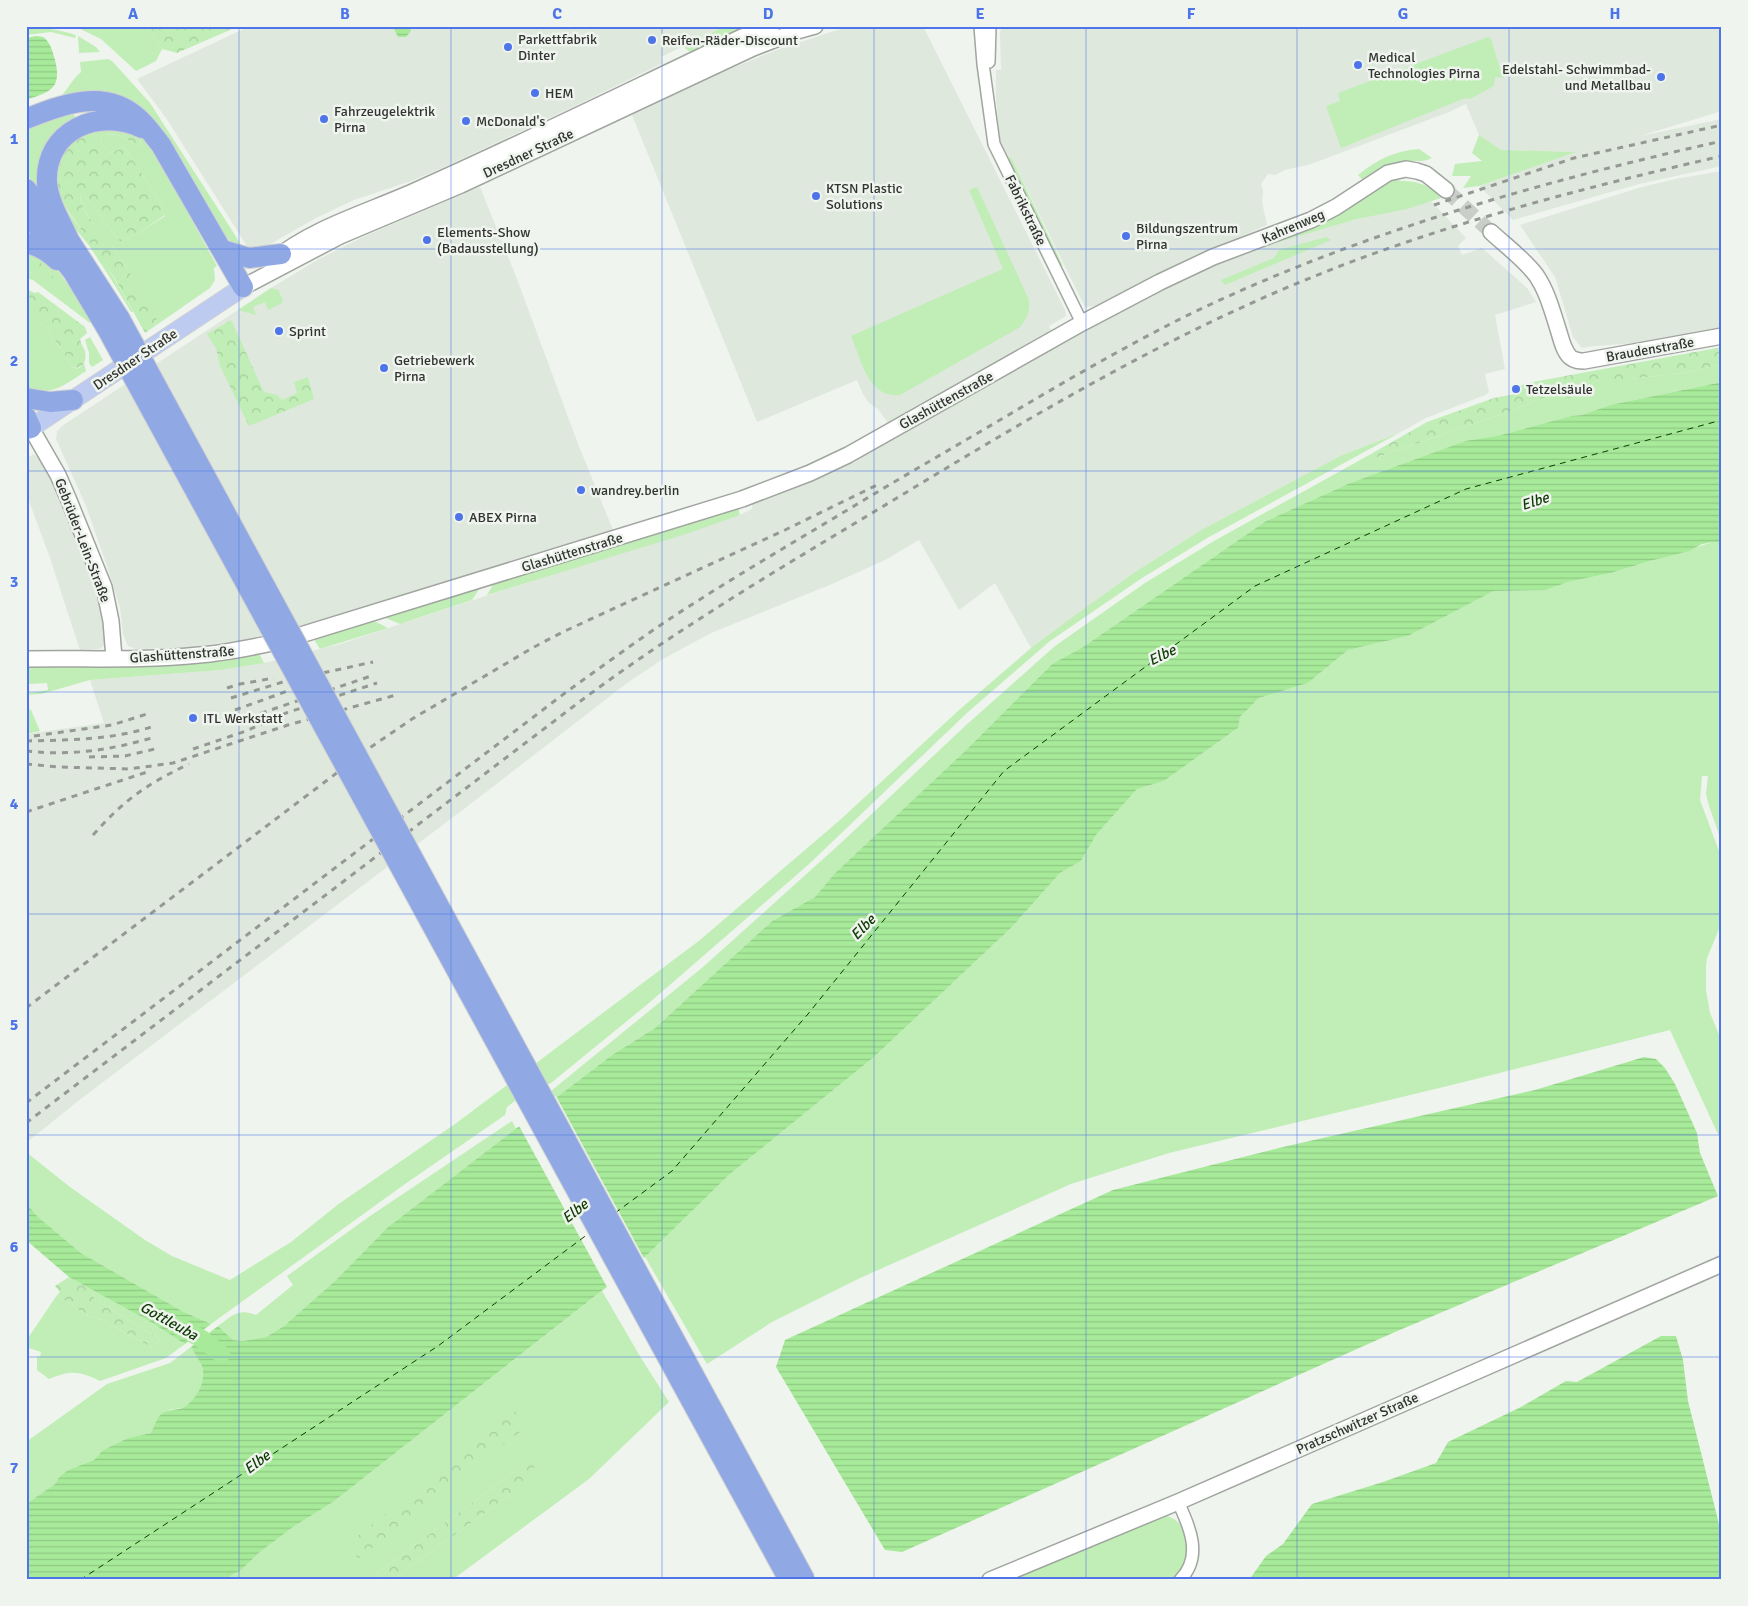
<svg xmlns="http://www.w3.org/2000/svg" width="1748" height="1606" font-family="Signika,sans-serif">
<defs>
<pattern id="forest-crowns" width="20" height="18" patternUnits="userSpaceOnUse" patternTransform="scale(1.25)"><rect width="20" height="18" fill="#c0eeb6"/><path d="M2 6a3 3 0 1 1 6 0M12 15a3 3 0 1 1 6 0" fill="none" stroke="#a5cd9d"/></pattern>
<pattern id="water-rules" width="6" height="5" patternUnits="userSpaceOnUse" patternTransform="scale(1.25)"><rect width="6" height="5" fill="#a7ea99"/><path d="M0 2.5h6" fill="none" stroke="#90c984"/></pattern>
</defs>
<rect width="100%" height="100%" fill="#eff4ee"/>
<!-- built -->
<path fill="#dee8dc" d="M250,26H725L661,57L663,63L581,103L440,169L411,181L354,200L316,218L267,246L251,250L247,246L166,118L137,79Z
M853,26H923L1065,310L1066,316L1049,326L1052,332L888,423L878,409L869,403L863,394L857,380L757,422L632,115L718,74L774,51L834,31Z
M1003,26H1722V111L1640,136L1722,119V166L1639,184L1513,220L1479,186L1574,152L1500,150L1479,135L1466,104L1449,112L1311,164L1285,170L1275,175L1268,174L1261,184L1263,190L1262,202L1267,225L1180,264L1109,300L1094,306L1085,307L1011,157L1007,159L1000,140L996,99V70H1001L1000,32Z
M1722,171V331L1652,344L1636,343L1594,346L1582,348L1573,337L1555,277L1520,225L1642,187L1675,179Z
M480,187L517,279L578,444L613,530L468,574L331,618L244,640L183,648L136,649L128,646L123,634L120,608L106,563L86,506L56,439L57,431L62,426L271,288L319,259L363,237Z
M1431,201L1466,238L1458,246L1462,255L1482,248L1527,288L1536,302L1495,315L1505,369L1485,374L1489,392L1485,395L1426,418L1399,433L1340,456L1203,529L1135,572L1031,648L995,583L959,610L919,540L885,560L832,584L711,633L663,659L627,683L477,799L78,1101L26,1143V734L104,723L90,680L221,670L269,662L340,644L504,590L740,515L752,509V503L936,412L1166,286L1210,266L1265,245L1357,219Z
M33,454L42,460L50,470L99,588L107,636L105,644L100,649L80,650L49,555L26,493V455L31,456Z"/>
<!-- green -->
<path fill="#c0eeb6" d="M74,26H146L162,49L156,61L136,71L101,39Z
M725,26H746L690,52L684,47Z
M26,27C44,27 60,30 76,35L75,38L51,32L26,35Z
M78,36L96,47L100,52L79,53Z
M1488,37L1491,39L1503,78L1495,77L1494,86L1470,99L1465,98L1341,148L1326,106L1340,101L1338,93Z
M108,59L112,61L150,103L235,235L240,244L239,247L231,245L228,241L182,160L171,141L157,123L56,101C67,92 71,80 81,72L80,62Z
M73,109L75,118L45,194L26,174V125Z
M111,124L125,126L136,131L143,138L161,164L217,266L214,268L215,280L210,288L155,326L157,319L153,311C140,289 127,268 113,247C102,232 81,214 80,195L84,194L120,242L140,232L165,216L161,204L125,147L110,153L102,144L100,137C112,130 126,137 136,146L142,143C136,137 131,132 124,129C91,118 59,145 57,178C57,185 59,193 62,200C67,214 85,233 94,247C109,268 121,290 133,312H131C118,290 104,268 90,247C80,233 65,219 58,203C49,183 52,159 67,142C79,129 94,124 111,124Z
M1479,135L1501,150L1576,152L1479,186L1463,188L1471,176H1452L1455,164L1482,161L1472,153Z
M1419,149L1432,158C1420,164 1416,159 1404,162C1389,165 1377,173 1363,180L1358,175C1378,159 1394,151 1419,149Z
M1011,157L1063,266H1059L1007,159Z
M1399,178V181C1419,181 1427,184 1441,198L1407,209L1357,219L1265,246L1330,217L1390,181Z
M977,187L1029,300C1030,312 1027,318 1020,327L900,395C868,399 861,359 851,336L1003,269L969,190Z
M1326,237L1331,240L1225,285L1221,280L1274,258L1279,250Z
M26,248L52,262L78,299L91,322L90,323L33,280L26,278V271L35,274L37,261L26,257Z
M271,288L278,290L283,300L282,303L268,310L265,302L253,307L256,315L238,310Z
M26,311C49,329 58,343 72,367C78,370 81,368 84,363L86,371C67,383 50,399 26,387Z
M90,337L103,360L92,367L89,363V353L85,340Z
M1722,364V382L1610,405L1582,415L1571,416L1501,435L1465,441L1350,483L1266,521L1083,647L1052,664L965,751L834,874L815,897L772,921L655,1028L612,1055L555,1099L551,1091L703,967L842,842L964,727L1055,646L1145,583L1214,541L1371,454L1375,458L1511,411L1555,393L1585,390L1598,379H1630L1689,372Z
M1399,433L1209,537L1142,578L1050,641L968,712L808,865L649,1003L551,1083L546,1085L541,1081L507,1107L505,1115L405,1184L211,1324L182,1311L81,1253L37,1216L26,1203V1152L70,1187L145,1240L172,1256L230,1280L291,1242L340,1203L455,1124L700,940L840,820L958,711L1031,648L1074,616L1135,572L1203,529L1340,456Z
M738,507L740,515L686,534L487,595L494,583Z
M1713,542H1722V843L1709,806L1706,794L1708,776H1702L1700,800L1722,859V922L1707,958L1706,966V990L1710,1013L1722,1042V1143L1670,1030L1460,1083L1169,1153L1071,1184L858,1279L772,1322L707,1364L645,1257L730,1174L874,1057L1012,927L1060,873L1081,861L1096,835L1137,789L1164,781L1237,729L1240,717L1259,698L1308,683L1348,650L1408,636L1494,591L1546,590L1568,582L1611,573Z
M479,587L480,588L472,600L400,624L383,617Z
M372,620L388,628L320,649L313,638Z
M259,653L264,663L221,670L90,680L41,694L26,695V691L31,693L48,690L47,683L26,684V666Z
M26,707L31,710L40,731L26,734Z
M512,1121L516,1129L388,1227L336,1280L284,1326L266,1337L243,1341L233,1340L218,1326C232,1316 238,1308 256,1315L293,1285L287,1276L370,1216Z
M93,1290L149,1321L185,1344L166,1358L100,1381C79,1371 71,1370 49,1379L37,1370V1356L40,1357L41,1352L26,1347V1341L57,1295L88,1316L102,1320L153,1348L160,1339L94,1299Z
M602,1291L641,1358L669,1402L589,1479L452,1580H392L510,1495L531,1457L515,1471L377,1573L380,1580H225L235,1573L239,1572L260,1552L293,1527L333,1502Z
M191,1347C194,1353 199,1358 201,1364C208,1380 197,1403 181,1408C178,1409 173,1409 169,1410L151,1433L128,1438L103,1450L94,1460L68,1470L59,1477L55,1484L26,1504V1442L107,1384L170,1363Z
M1166,1516C1188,1520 1191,1549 1183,1567C1181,1571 1177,1576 1174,1580H1009L1153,1517Z"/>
<!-- forest -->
<path fill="url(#forest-crowns)" d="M146,26H239L177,53L162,49Z
M110,127L133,134L142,143L136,146C126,137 112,130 100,137L102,144L110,153L125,147L161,204L165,215L140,232L120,242L84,194L80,195C80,213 103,233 113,247C127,268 140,289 153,310L157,319L155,326L145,333L114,277L62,202C60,194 57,187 57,179C57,164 66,143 80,135C88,131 101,130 110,127Z
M26,257C39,261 53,267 54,282L49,284L35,274L26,271Z
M26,289L35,293L38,292L85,327L87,333L80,339C81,344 83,347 85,351C87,360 83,371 72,367C58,343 49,329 26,311Z
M231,320L264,392L277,395L282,400L297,393L294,382L308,377L314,399L249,426L220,366L216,348L207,334Z
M1722,347V364L1689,372L1630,379H1598L1585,390L1569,398L1555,393L1511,411L1375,458L1371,454L1427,422L1494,398L1520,393L1518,386L1533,382Z
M69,1277L93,1290L94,1299L160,1339L153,1348L102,1320L88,1316L57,1295L60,1292L55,1286Z
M515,1411L526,1427L358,1559L349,1543Z
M531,1456L537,1464L510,1495L392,1580H380L377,1573L515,1471Z"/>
<!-- water -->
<path fill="url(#water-rules)" d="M395,26H409L411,31L406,37H398L394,29Z
M36,36L43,37C51,43 52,50 55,60C62,88 51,92 26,100V38Z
M1722,382V542H1713L1702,544L1689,551L1650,561L1611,573L1568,582L1546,590L1494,591L1408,636L1348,650L1308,683L1259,698L1240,717L1238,728L1164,781L1137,789L1096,835L1081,861L1060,873L1012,927L874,1057L730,1174L645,1257L333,1502L293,1527L260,1552L239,1572L235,1573L225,1580H26V1504L55,1484L59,1477L68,1470L94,1460L103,1450L128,1438L151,1433C154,1428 155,1423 158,1418C164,1409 174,1411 182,1408C197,1401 208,1379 201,1364C198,1358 194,1353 191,1347L218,1326L233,1340L243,1341L266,1337L284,1326L336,1280L388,1227L612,1055L655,1028L772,921L815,897L834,874L965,751L1052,664L1083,647L1266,521L1350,483L1465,441L1501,435L1571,416L1582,415L1610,405Z
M1644,1057L1656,1059L1665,1068L1675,1084L1697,1133L1700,1153L1718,1196L1395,1332L902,1552L885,1550L776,1367L785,1340L1113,1190L1283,1147L1535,1090Z
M26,1203L37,1216L81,1253L182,1311L211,1324L185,1344L149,1321L69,1277L26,1240Z
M1661,1336H1676L1683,1360L1688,1401L1722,1536V1580H1249L1266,1556L1283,1544L1312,1504L1383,1482L1436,1463L1448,1442L1521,1407L1566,1381L1577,1382Z"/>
<!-- pier -->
<path fill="#eff4ee" d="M556,1096L645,1260L608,1289L518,1124Z"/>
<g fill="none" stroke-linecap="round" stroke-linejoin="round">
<!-- river -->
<path stroke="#a7ea99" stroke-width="18" d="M176,1325L202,1339L221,1354"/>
<!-- ferry -->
<path stroke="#0e3a03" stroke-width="1" stroke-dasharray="6 5" stroke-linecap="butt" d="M615,1213L672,1171L808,1014L1004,771L1255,586L1466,489L1722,420
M80,1580L438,1346L588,1234"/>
<!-- secondary-tunnel -->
<path stroke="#c9cec8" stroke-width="15" stroke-dasharray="15 8" stroke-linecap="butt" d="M1446,190L1491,232"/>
<!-- street casing -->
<g stroke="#a0a59f" stroke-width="14">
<path id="street" d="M980,26L983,64L994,144L1082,323
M989,62L990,26
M1178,1502C1190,1527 1203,1557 1180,1580"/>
</g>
<!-- secondary casing -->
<g stroke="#a0a59f" stroke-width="18">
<path id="secondary" d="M1491,232C1506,246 1524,259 1536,275C1547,291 1552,310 1558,329C1561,338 1563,350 1570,357C1575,361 1579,361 1584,361L1722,336
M272,261C315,226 369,212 419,189C527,141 634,88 742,37L772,26
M243,287L340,236L461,185L753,48L797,31L815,26
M31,428L58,475L68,498L104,587L111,621L114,658
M26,659C84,658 142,661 199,655C226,653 252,647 278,642L742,499L810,473L848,455L1082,323L1160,282L1213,257L1311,220L1336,207L1388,173L1406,169L1417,171L1426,174L1446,190
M990,1580L1178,1502L1722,1264"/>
</g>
<!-- primary casing -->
<g stroke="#d2d2d2" stroke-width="20">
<path id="primary" d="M26,431L243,287"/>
</g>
<!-- highway casing -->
<g stroke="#d2d2d2" stroke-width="22">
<path id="highway" d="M26,119C63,104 105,88 138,118C147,126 154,136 161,145L243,287
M26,189L69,240L120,319
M26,212L73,272L106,327
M69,240C61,222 49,203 47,183C44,130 99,107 142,128
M26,243C39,246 47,251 57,260
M223,250L249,258L281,254
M26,398L50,402L73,400
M26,417L31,428"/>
</g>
<!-- street -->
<use href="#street" stroke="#fff" stroke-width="11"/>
<!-- secondary -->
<use href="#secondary" stroke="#fff" stroke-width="15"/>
<!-- primary -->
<use href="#primary" stroke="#bccbef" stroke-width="18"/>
<!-- highway -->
<use href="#highway" stroke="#90a9e5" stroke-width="20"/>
<!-- rail -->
<path stroke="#959894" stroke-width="3" stroke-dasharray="6 6" stroke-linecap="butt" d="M1434,205L1574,158L1722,125
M227,688L240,684L274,678
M231,698L286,681L373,662
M235,710L318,680
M238,721L374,675
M34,736L112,725L147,714
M26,741C69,740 111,740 151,727
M193,749L246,731L286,713L377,683
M26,751C72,756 111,750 155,737
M89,757L125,756L159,748
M26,764L59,767L129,769L173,763L288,725L396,695
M26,812L147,772
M93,835C124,800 147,784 189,764
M26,1008L371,747L412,719L534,647L565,631L785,530L877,485
M26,1103L565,693C600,668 635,642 671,618C732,578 796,541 859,503C907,474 956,446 1005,417C1064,382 1124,347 1186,316C1355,234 1539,182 1722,141
M26,1123L574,706C672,632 777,570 882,507C1009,430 1136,353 1272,294C1416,231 1569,191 1722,156"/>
<!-- highway-bridge casing -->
<g stroke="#d2d2d2" stroke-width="22" stroke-linecap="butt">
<path id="highway-bridge" d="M120,319L805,1580
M106,327L789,1580"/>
</g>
<!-- highway-bridge -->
<use href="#highway-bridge" stroke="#90a9e5" stroke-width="20"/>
</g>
<!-- grid -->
<path fill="none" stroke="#4d74e8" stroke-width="1" stroke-opacity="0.55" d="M239,26V1580M451,26V1580M662,26V1580M874,26V1580M1086,26V1580M1297,26V1580M1509,26V1580M26,249H1722M26,471H1722M26,692H1722M26,914H1722M26,1135H1722M26,1357H1722"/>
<!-- markers -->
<g fill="#4d74e8" stroke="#eff4ee" stroke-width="2">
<circle cx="652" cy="40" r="5"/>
<circle cx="508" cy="47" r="5"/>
<circle cx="1358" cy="65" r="5"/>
<circle cx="1661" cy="77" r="5"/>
<circle cx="535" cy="93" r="5"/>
<circle cx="324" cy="119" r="5"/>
<circle cx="466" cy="121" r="5"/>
<circle cx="816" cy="196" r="5"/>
<circle cx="1126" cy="236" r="5"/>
<circle cx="427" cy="240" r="5"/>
<circle cx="279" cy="331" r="5"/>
<circle cx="384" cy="368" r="5"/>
<circle cx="1516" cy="389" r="5"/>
<circle cx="581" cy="490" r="5"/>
<circle cx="459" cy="517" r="5"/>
<circle cx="193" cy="718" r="5"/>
</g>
<g text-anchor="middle" stroke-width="5" stroke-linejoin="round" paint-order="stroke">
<!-- poi labels -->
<g font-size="14" fill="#323431" stroke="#eff4ee" text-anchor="start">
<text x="518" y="44">Parkettfabrik<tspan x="518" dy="16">Dinter</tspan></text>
<text x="662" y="45">Reifen-Räder-Discount</text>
<text x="1368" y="62">Medical<tspan x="1368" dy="16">Technologies Pirna</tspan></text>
<text x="1651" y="74" text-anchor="end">Edelstahl- Schwimmbad-<tspan x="1651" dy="16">und Metallbau</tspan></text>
<text x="545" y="98">HEM</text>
<text x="334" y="116">Fahrzeugelektrik<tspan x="334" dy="16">Pirna</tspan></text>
<text x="476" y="126">McDonald's</text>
<text x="826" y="193">KTSN Plastic<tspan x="826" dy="16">Solutions</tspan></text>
<text x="1136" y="233">Bildungszentrum<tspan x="1136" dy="16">Pirna</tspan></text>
<text x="437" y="237">Elements-Show<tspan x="437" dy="16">(Badausstellung)</tspan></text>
<text x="289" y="336">Sprint</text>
<text x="394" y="365">Getriebewerk<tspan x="394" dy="16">Pirna</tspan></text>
<text x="1526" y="394">Tetzelsäule</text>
<text x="591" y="495">wandrey.berlin</text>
<text x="469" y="522">ABEX Pirna</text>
<text x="203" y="723">ITL Werkstatt</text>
</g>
<!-- street labels -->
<g font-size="14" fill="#323431" stroke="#eff4ee">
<text transform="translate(528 153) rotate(-25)" y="5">Dresdner Straße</text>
<text transform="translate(1026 210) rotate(64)" y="5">Fabrikstraße</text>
<text transform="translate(1293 226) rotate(-23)" y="5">Kahrenweg</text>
<text transform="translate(1650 349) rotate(-10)" y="5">Braudenstraße</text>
<text transform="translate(135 359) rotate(-34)" y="5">Dresdner Straße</text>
<text transform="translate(946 400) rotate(-29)" y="5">Glashüttenstraße</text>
<text transform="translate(83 540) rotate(69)" y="5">Gebrüder-Lein-Straße</text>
<text transform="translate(572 552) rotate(-17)" y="5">Glashüttenstraße</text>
<text transform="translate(182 654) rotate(-4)" y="5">Glashüttenstraße</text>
<text transform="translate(1357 1423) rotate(-24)" y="5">Pratzschwitzer Straße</text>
</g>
<!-- water labels -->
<g font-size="15" font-style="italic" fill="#0e3a03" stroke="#eff4ee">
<text transform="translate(1535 501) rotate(-18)" y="5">Elbe</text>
<text transform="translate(1162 655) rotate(-26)" y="5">Elbe</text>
<text transform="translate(863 927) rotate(-46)" y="5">Elbe</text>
<text transform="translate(575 1211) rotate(-38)" y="5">Elbe</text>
<text transform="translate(169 1321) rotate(29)" y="5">Gottleuba</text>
<text transform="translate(257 1462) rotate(-37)" y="5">Elbe</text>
</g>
</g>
<!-- border -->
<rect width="1748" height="1606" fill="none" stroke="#eff4ee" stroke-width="55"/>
<rect x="28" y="28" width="1692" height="1550" fill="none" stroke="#4d74e8" stroke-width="2"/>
<g font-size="16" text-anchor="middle" font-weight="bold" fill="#4d74e8">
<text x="133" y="19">A</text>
<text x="345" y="19">B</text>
<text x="557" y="19">C</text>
<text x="768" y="19">D</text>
<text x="980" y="19">E</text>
<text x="1191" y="19">F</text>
<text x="1403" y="19">G</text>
<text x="1615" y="19">H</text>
<text x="14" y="144">1</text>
<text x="14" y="366">2</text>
<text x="14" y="587">3</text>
<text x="14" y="809">4</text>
<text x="14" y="1030">5</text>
<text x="14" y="1252">6</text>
<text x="14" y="1473">7</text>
</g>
</svg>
